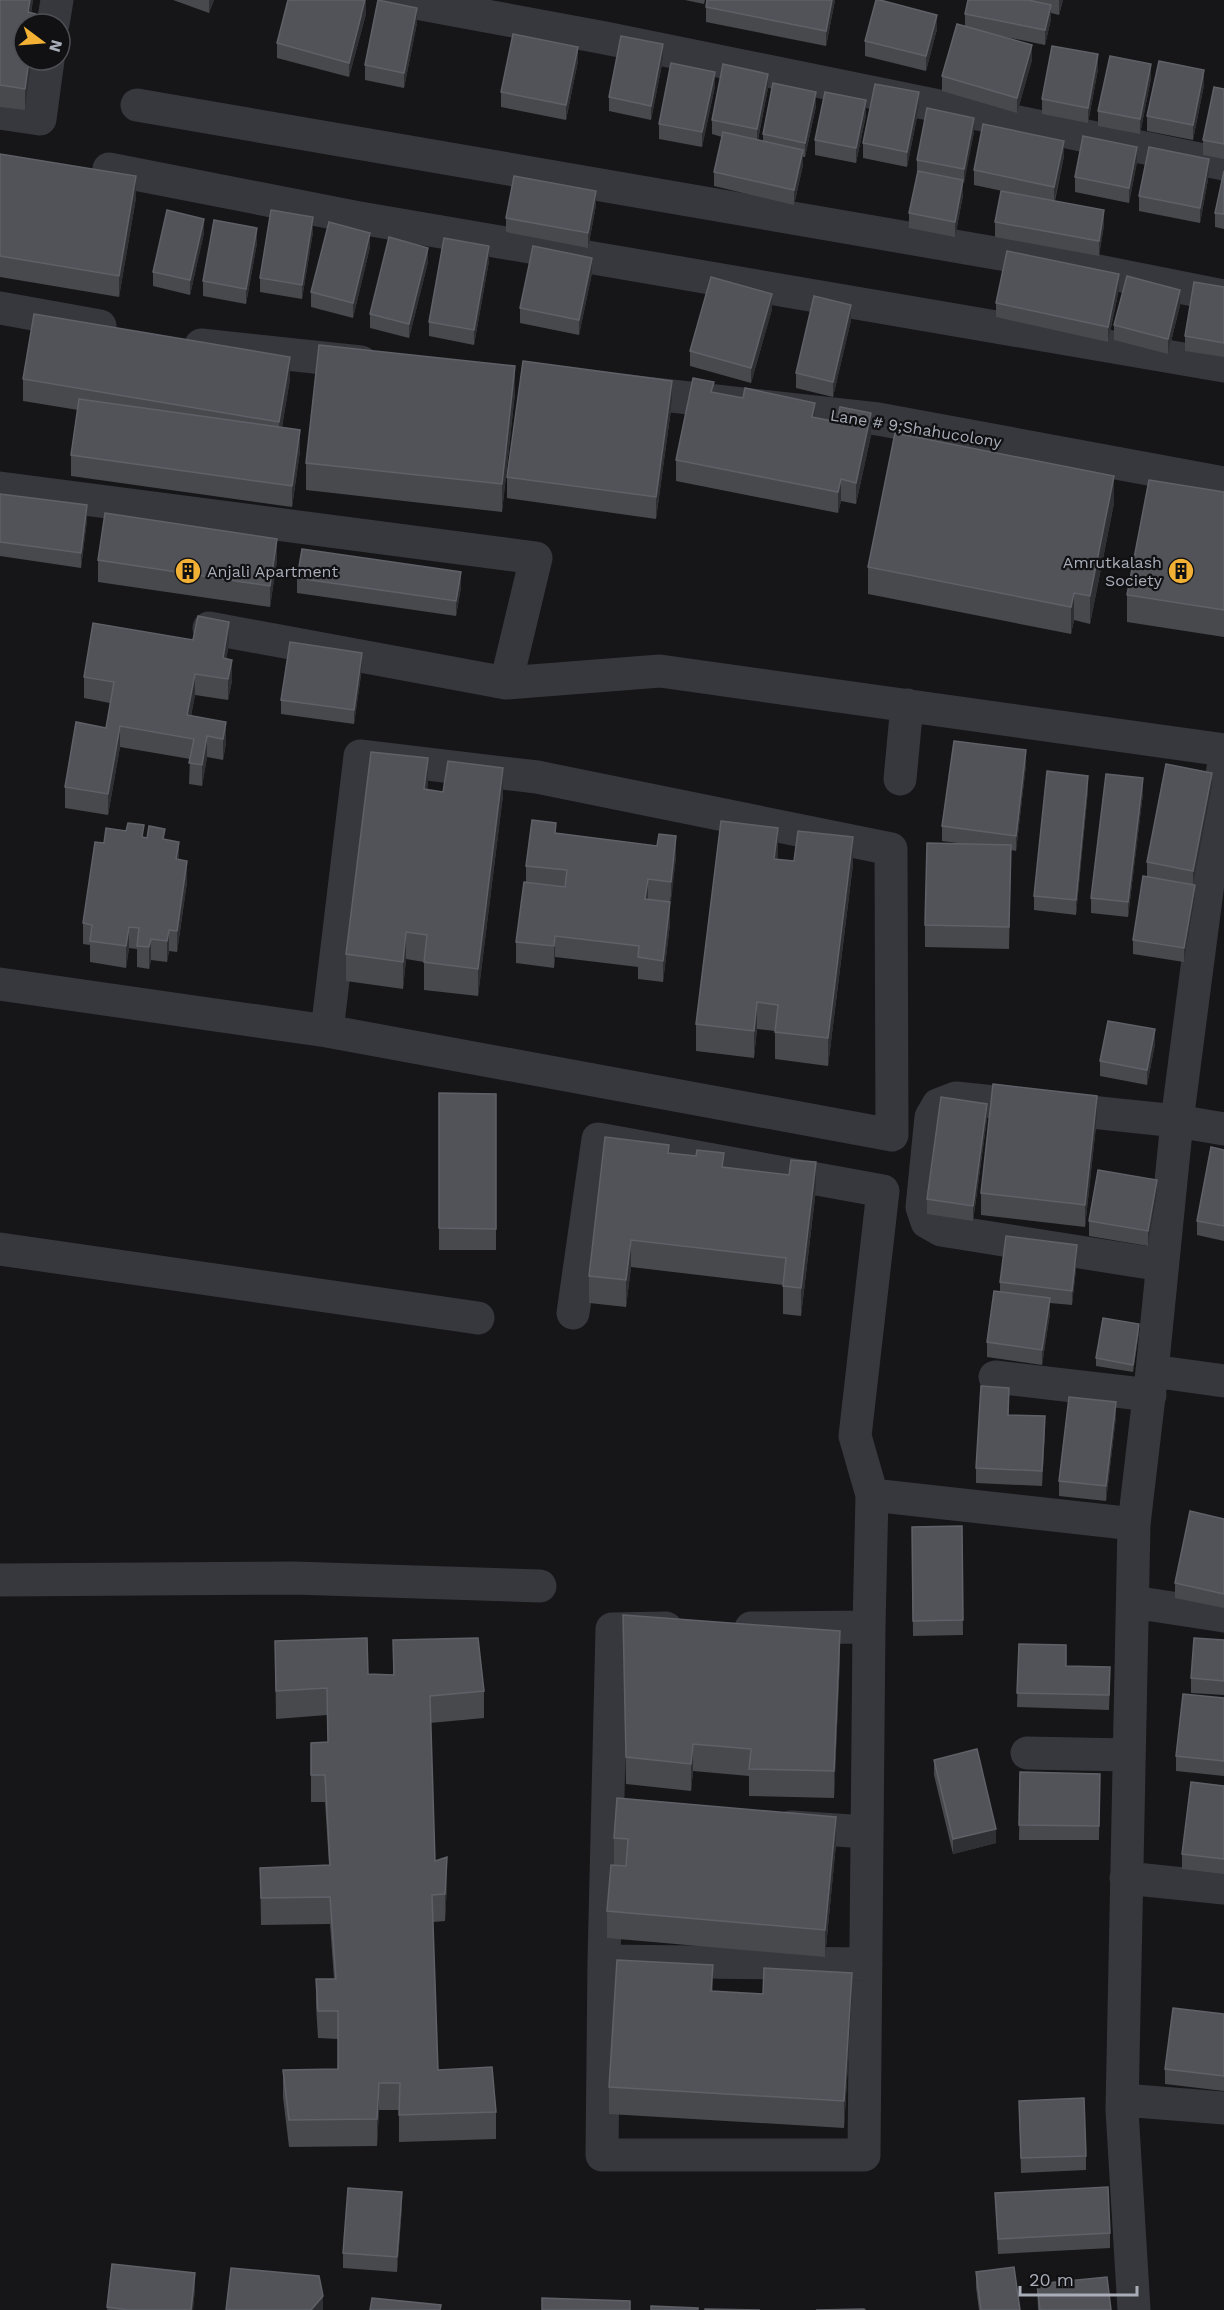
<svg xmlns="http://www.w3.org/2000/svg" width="1224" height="2310" font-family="'Work Sans',sans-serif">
<rect width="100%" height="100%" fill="#161618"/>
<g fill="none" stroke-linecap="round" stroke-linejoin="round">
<!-- minor -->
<path stroke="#37383d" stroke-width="33" d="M400,0L605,38L1224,164
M53,24L57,0
M137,105L1088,269L1224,296
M0,113L40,119L48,60
M109,169L354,217L1224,366
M0,308L100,326
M201,345L361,362
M627,391L878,419L1224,483
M0,488L536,558L506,683
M209,628L506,683L660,671L1224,750
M900,779L907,705
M0,984L327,1031L892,1135L891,849L537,777L360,756L327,1031
M0,1249L478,1318
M1162,1265L941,1230L927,1222L922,1207L931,1117L938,1105L956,1098L1177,1121L1224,1129
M573,1313L598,1139L883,1191L855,1436L872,1495L869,1627L864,2155H602L604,1961L612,1629L666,1628
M1152,1371L1224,1381
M995,1377L1150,1395
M872,1495L1134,1524
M0,1580L294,1578L540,1586
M1133,1602L1224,1616
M751,1628L869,1627
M1027,1753L1129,1755
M791,1827L867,1832
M1126,1878L1224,1888
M604,1961L866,1964
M1123,2100L1224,2108
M1134,2310L1122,2110L1134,1524L1152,1371L1177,1121L1224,760"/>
</g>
<!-- wall -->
<path fill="#47494d" d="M0,0H33L31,13L36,24L24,60H32L25,110L0,107Z
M173,0H214L209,13Z
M685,0H705L704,4Z
M707,0H835L826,46L706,22V7Z
M968,0H1063L1059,15L1051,13V19L1045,45L996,35L1032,60L1017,113L942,91V76L965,26V14Z
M366,14L349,77L277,58V43Z
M417,23L404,88L365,80V65Z
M937,29L926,71L865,56V41Z
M663,59L651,120L609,111V97Z
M578,61L566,120L501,107V92Z
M1098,69L1088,123L1042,114V99Z
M1151,78L1140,134L1098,126V111Z
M1204,85L1193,140L1147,131V116Z
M715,86L702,147L659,139V124Z
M768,88L758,140L763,141V134L816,106L805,157H803V165L794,205L714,186V172L722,137L712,134V120Z
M1224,89V159L1203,155V140Z
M919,107L907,167L863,158V143Z
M866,115L856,163L815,155V140Z
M974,132L963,184V195L955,237L909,228V213L917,175V160Z
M0,154L136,198L119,297L0,277Z
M1064,156L1055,201L1104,225L1099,256L995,237V222L1012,193L974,185V170Z
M1137,162L1129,203L1075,192V177Z
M1224,171V229L1215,227V213Z
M1209,174L1200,223L1139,211V196Z
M596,205L588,248L506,232V218Z
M313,232L302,299L260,292V278Z
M204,233L190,295L153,286V272Z
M257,243L246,304L203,296V281Z
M370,247L353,318L311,307V292Z
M489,261L474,345L429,336V322Z
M428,262L409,338L370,328V314Z
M592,273L579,335L520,323V308Z
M1224,287V357L1185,351V336Z
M1119,289L1108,342L996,317V303Z
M1180,305L1168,354L1114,340V325Z
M772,309L751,383L690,366V351Z
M851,320L833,397L796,388V373Z
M23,379H290L282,427L300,451L292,507L71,476V455L78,410L23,401Z
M714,392L815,418L837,422L871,435L856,504L841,501L838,513L676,481V460Z
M515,393L502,512L306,490V463Z
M672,402L656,519L507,498V477Z
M1224,492V637L1127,622V595Z
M0,494L87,520L81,568L0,556Z
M1114,503L1090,624L1074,620L1071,634L868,594V567Z
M98,560H277L270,607L98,582Z
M297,578L461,587L456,616L297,593Z
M229,643L226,659L232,681L228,700L195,695L191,716L226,722V743L223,760L207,757L202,786L189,784L190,759L120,747L108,815L65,808V787L106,728L110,703L84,698V677Z
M362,668L354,724L281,714V700Z
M1026,765L1016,851L1011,850L1009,949L925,947V925L965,844L942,841V826Z
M428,786L427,790L443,792L503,795L478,996L424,990V962L406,959L403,989L346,981V954Z
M1212,788L1193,884L1195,899L1184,962L1133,954V940L1147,877V862Z
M1088,790L1076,915L1034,910V896Z
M1143,793L1128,917L1091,913V898Z
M556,834L676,857L670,903V924L663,982L638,979V967L555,957L554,968L516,963V942L526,883V866Z
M144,837L165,840L179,860L187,882L177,952L169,951L167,962L151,960L149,969L137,967V949L129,948L126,968L90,962V945L83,944V923L104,843Z
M778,855L777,859L794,861L853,864L828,1066L775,1059V1031L757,1029L754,1058L696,1051V1024Z
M1155,1044L1147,1085L1100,1076V1061Z
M439,1093L496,1094V1250H439Z
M1097,1117L1085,1227L981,1215V1193Z
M987,1119L973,1221L927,1214V1199Z
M1224,1150V1241L1197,1235V1221Z
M669,1153L724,1168L816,1189L801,1316L783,1314V1285L631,1267L626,1307L589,1303V1276Z
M1157,1195L1148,1246L1089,1236V1221Z
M1077,1260L1072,1305L1050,1303V1313L1042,1365L987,1357V1342L1000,1291V1282Z
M1139,1332L1133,1372L1096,1366V1358Z
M1009,1403L1008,1415L1045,1431L1042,1486L976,1483V1468Z
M1116,1417L1106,1501L1059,1496V1481Z
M1224,1519V1608L1175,1598V1583Z
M962,1526L963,1635L913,1636L912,1527Z
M623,1615L840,1658L834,1798L749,1796V1776L693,1771L691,1791L626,1784Z
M393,1640L484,1691V1718L430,1723L435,1861L447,1884L445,1921L433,1922L438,2070L496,2112V2139L399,2142V2110H379L377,2146L289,2147L283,2097V2070L338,2069V2039L318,2038L316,2006V1979H334L330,1924L261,1925L260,1868L329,1865L325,1802H311V1743L328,1742L327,1715L276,1719L275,1641L368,1674L393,1675Z
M1224,1640V1695L1191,1693V1678Z
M1019,1644L1066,1666L1110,1682L1109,1710L1017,1707Z
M1224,1698V1776L1176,1771V1756Z
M934,1760L996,1843L953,1854L934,1775Z
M1020,1772L1100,1774L1099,1840H1019Z
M1224,1786V1874L1182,1869V1854Z
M614,1838L836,1844L825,1957L607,1938V1911L626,1866L614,1865Z
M713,1991L852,2000L844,2128L609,2114V2087Z
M1224,2014V2091L1165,2084V2069Z
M1019,2101L1086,2156V2170L1021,2173Z
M995,2193L1110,2233V2248L998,2254Z
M402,2207L397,2272L343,2268V2253Z
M112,2264L195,2288L193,2310H107Z
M976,2272L1020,2310H979L976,2287Z
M1037,2284L1111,2310H1038Z"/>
<!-- shaded-wall -->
<path fill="#2f3033" d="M30,0H33L29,24L28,12Z
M209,0H214L209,13Z
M366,0V14L349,77V63Z
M832,0H835L826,46V31Z
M1059,0H1063L1059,15Z
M1051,5V19L1045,45V30Z
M417,8V23L404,88V73Z
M937,15V29L926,71V56Z
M663,44V59L651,120V106Z
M1032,45V60L1017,113V98Z
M578,47V61L566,120V105Z
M1098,54V69L1088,123V108Z
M29,60H32L25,110V89Z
M1151,64V78L1140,134V119Z
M1204,70V85L1193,140V125Z
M715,72V86L702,147V132Z
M768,74V88L757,144V129Z
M816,92V106L805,157V143Z
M919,92V107L907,167V152Z
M866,100V115L856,163V148Z
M974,118V132L964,184V169Z
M1064,141V156L1054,202V187Z
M1137,147V162L1129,203V188Z
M803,150V165L794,205V190Z
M1209,159V174L1200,223V208Z
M136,176V198L119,297V276Z
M963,180V195L955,237V222Z
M596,191V205L588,248V233Z
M1104,210V225L1099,256V241Z
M313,217V232L302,299V285Z
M204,219V233L190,295V280Z
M257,228V243L246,304V289Z
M370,233V247L353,318V303Z
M489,246V261L474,345V330Z
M428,248V262L409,338V324Z
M592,258V273L579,335V320Z
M1119,274V289L1108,342V327Z
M1180,290V305L1168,354V339Z
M772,294V309L751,383V368Z
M851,305V320L833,397V382Z
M290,357V379L279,444V422Z
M515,366V393L502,512V484Z
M672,381V402L656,519V497Z
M815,403V424L812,417Z
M871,413V435L856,504V483Z
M300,430V451L292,507V486Z
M1114,476V503L1090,624V596Z
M841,479V501L838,513V492Z
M87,505V520L81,568V553Z
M277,539V560L270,607V586Z
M461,572V587L456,616V601Z
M1074,593V620L1071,634V607Z
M229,622V643L223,679V658Z
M362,653V668L354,724V710Z
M232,660V681L228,700V679Z
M195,674V695L187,736V715Z
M226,722V743L223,760V739Z
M120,726V747L108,815V794Z
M207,736V757L202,786V765Z
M1026,750V765L1016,851V836Z
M428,758V786L424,816V789Z
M503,768V795L478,996V969Z
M1212,773V788L1193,885V871Z
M1088,776V790L1076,915V900Z
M1143,778V793L1128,917V902Z
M778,828V855L774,886V859Z
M676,836V857L671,903V882Z
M853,837V864L828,1066V1038Z
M179,842V863L176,859Z
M187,861V882L177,952V931Z
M648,879V901L645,899Z
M1195,885V899L1184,962V948Z
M670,902V924L663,982V961Z
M129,927V948L126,968V946Z
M169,930V951L167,962V941Z
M406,932V959L403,989V962Z
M555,936V957L554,968V946Z
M151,939V960L149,969V947Z
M757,1002V1029L754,1058V1031Z
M1155,1029V1044L1147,1085V1070Z
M1097,1096V1117L1085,1227V1205Z
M987,1104V1119L973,1221V1206Z
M816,1162V1189L801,1316V1288Z
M1157,1180V1195L1148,1246V1231Z
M631,1240V1267L626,1307V1280Z
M1077,1245V1260L1072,1305V1291Z
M1050,1298V1313L1042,1365V1350Z
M1139,1324V1332L1133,1372V1365Z
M1116,1402V1417L1106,1501V1486Z
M1045,1416V1431L1042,1486V1471Z
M840,1631V1658L834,1798V1771Z
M693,1744V1771L691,1791V1764Z
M836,1817V1844L825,1957V1930Z
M996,1829V1843L953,1854V1839Z
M447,1857V1884L445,1921V1894Z
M713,1965V1992L711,1991Z
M852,1973V2000L844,2128V2101Z
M379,2083V2110L377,2146V2119Z
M402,2192V2207L397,2272V2257Z
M195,2273V2288L193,2310H191Z
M323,2296V2310H311Z"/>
<!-- building -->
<path fill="#525359" stroke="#5f6168" stroke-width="1.5" d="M0,0H30L28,12L36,14L34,24H24V60H29L25,89L0,85Z
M288,0H365L349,63L277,43Z
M378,0L417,8L404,73L365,65Z
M707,0H832L826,31L706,7Z
M876,0H880L937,15L926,56L865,41Z
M968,0H1028L1051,5L1045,30L965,14Z
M957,24L1032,45L1017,98L942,76Z
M513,34L578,47L566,105L501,92Z
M621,36L663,44L651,106L609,97Z
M1052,46L1098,54L1088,108L1042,99Z
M1110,56L1151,64L1140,119L1098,111Z
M1159,61L1204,70L1193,125L1147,116Z
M671,63L715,72L702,132L659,124Z
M723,64L768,74L757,129L712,120Z
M773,83L816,92L805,143L763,134Z
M875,84L919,92L907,152L863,143Z
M1214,87L1224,89V144L1203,140Z
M825,92L866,100L856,148L815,140Z
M927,108L974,118L964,169L917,160Z
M983,124L1064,141L1054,187L974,170Z
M723,132L803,150L794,190L714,172Z
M1083,136L1137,147L1129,188L1075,177Z
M1149,147L1209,159L1200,208L1139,196Z
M0,154L136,176L119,276L0,256Z
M918,171L963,180L955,222L909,213Z
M1224,171V214L1215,213Z
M514,176L596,191L588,233L506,218Z
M1001,191L1104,210L1099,241L995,222Z
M167,210L204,219L190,280L153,272Z
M271,210L313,217L302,285L260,278Z
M214,220L257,228L246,289L203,281Z
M329,222L370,233L353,303L311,292Z
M389,237L428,248L409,324L370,314Z
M444,238L489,246L474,330L429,322Z
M533,246L592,258L579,320L520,308Z
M1007,251L1119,274L1108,327L996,303Z
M1127,276L1180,290L1168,339L1114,325Z
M711,277L772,294L751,368L690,351Z
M1194,282L1224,287V343L1185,336Z
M814,296L851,305L833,382L796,373Z
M34,314L290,357L279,422L23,379Z
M319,345L515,366L502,484L306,463Z
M523,361L672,381L656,497L507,477Z
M693,378L714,382L711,392L743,398L745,388L815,403L812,417L837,422L840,407L871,413L856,483L841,479L838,492L676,460Z
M79,399L300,430L292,486L71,455Z
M895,433L1114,476L1090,596L1074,593L1071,607L868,567Z
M1149,480L1224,492V610L1127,595Z
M0,494L87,505L81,553L0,542Z
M105,513L277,539L270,586L98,560Z
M302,549L461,572L456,601L297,578Z
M198,616L229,622L223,658L232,660L228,679L195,674L187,715L226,722L223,739L207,736L202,765L189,763L194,739L120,726L108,794L65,787L76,722L106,728L114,682L84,677L93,623L193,640Z
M290,642L362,653L354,710L281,700Z
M954,741L1026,750L1016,836L942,826Z
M371,752L428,758L424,789L443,792L448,761L503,768L478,969L424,962L427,935L406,932L403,962L346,954Z
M1166,764L1212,773L1193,871L1147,862Z
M1047,771L1088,776L1076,900L1034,896Z
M1106,774L1143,778L1128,902L1091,898Z
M532,820L556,823L555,833L657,846L659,834L676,836L671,882L648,879L645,899L670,902L663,961L638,957L639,946L555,936L554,946L516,942L524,882L565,887L567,870L526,866Z
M721,821L778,828L774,859L794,861L798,831L853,837L828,1038L775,1032L778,1005L757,1002L754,1031L696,1024Z
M128,823L144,825L142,837L147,838L149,826L165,829L163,839L179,842L176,859L187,861L177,931L169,930L167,941L151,939L149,947L137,946L139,928L129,927L126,946L90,941L92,925L83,923L95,842L104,843L106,828L126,831Z
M927,843L1011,845L1009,927L925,925Z
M1143,876L1195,885L1184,948L1133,940Z
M1108,1021L1155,1029L1147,1070L1100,1061Z
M993,1084L1097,1096L1085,1205L981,1193Z
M439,1093L496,1094V1229L439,1228Z
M941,1097L987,1104L973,1206L927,1199Z
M605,1137L669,1145L668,1153L696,1156L697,1150L724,1153L722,1167L789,1175L791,1160L816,1162L801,1288L783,1286L786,1258L631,1240L626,1280L589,1276Z
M1211,1147L1224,1150V1226L1197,1221Z
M1098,1170L1157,1180L1148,1231L1089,1221Z
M1006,1236L1077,1245L1072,1291L1000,1282Z
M994,1291L1050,1298L1042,1350L987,1342Z
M1103,1318L1139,1324L1133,1365L1096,1358Z
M981,1386L1009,1388L1008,1415L1045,1416L1042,1471L976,1468Z
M1069,1397L1116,1402L1106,1486L1059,1481Z
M1190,1511L1224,1519V1594L1175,1583Z
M962,1526L963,1620L913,1621L912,1527Z
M623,1615L840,1631L834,1771L749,1769L751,1749L693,1744L691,1764L626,1757Z
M367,1638L368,1674L394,1675L393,1640L478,1638L484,1691L430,1696L435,1861L447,1857L445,1894L432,1895L438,2070L492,2067L496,2112L399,2115L400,2083H379L377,2119L289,2120L283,2070L338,2069V2011H318L316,1979H336L330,1897L261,1898L260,1868L330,1865L325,1775H311V1743L328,1742L327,1688L276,1691L275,1641Z
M1194,1638L1224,1640V1681L1191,1678Z
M1019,1644L1066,1645V1666L1110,1667L1109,1695L1017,1693Z
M1183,1694L1224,1698V1761L1176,1756Z
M977,1749L996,1829L953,1839L934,1760Z
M1020,1772L1100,1774L1099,1826L1019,1825Z
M1191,1782L1224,1786V1859L1182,1854Z
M617,1798L836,1817L825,1930L607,1911L611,1865L626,1866L628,1839L614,1838Z
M617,1960L713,1965L711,1991L763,1994L764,1968L852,1973L844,2101L609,2087Z
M1173,2008L1224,2014V2076L1165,2069Z
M1084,2098L1086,2156L1021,2158L1019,2101Z
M1108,2187L1110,2233L998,2239L995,2193Z
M348,2188L402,2192L397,2257L343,2253Z
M112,2264L195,2273L191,2310H129L107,2307Z
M1014,2267L1020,2310H981L976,2272Z
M231,2268L319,2276L323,2296L311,2310H226Z
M1107,2277L1111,2310H1040L1037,2284Z
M372,2298L441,2305L440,2310H370Z
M542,2298L630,2301V2310H542Z
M651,2306L698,2308V2310H651Z
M705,2309L760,2310H705Z
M864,2309L865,2310H816Z"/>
<!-- icons -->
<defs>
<g id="building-disc" transform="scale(1.35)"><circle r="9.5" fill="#f2b134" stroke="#111113"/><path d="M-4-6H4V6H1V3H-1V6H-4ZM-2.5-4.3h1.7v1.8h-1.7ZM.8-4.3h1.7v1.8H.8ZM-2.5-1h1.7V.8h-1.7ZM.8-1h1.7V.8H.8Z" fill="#111"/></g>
</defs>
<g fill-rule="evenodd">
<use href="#building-disc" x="188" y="571"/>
<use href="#building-disc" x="1181" y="571"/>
</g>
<g text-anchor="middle" stroke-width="4.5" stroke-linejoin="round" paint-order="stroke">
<!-- street labels -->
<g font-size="16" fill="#a8adb8" stroke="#111113">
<text transform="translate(916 428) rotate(9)" y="6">Lane # 9;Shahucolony</text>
</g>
<!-- poi labels -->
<g font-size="16" fill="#a8adb8" stroke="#111113" text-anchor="end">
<text x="1162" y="568">Amrutkalash<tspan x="1162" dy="18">Society</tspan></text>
<text x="207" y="577" text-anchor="start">Anjali Apartment</text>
</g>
</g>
<!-- north arrow -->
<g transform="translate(42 42) rotate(106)"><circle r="28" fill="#111113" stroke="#4d4f55" stroke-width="1.5"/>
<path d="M0-4.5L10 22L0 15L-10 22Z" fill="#f2b134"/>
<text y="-9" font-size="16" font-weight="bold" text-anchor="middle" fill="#a8adb8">N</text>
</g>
<!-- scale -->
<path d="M1020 2286v9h117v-9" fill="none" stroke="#a8adb8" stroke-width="3"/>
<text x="1029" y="2286" font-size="18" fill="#a8adb8" stroke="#111113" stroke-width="4.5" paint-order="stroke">20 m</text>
</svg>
